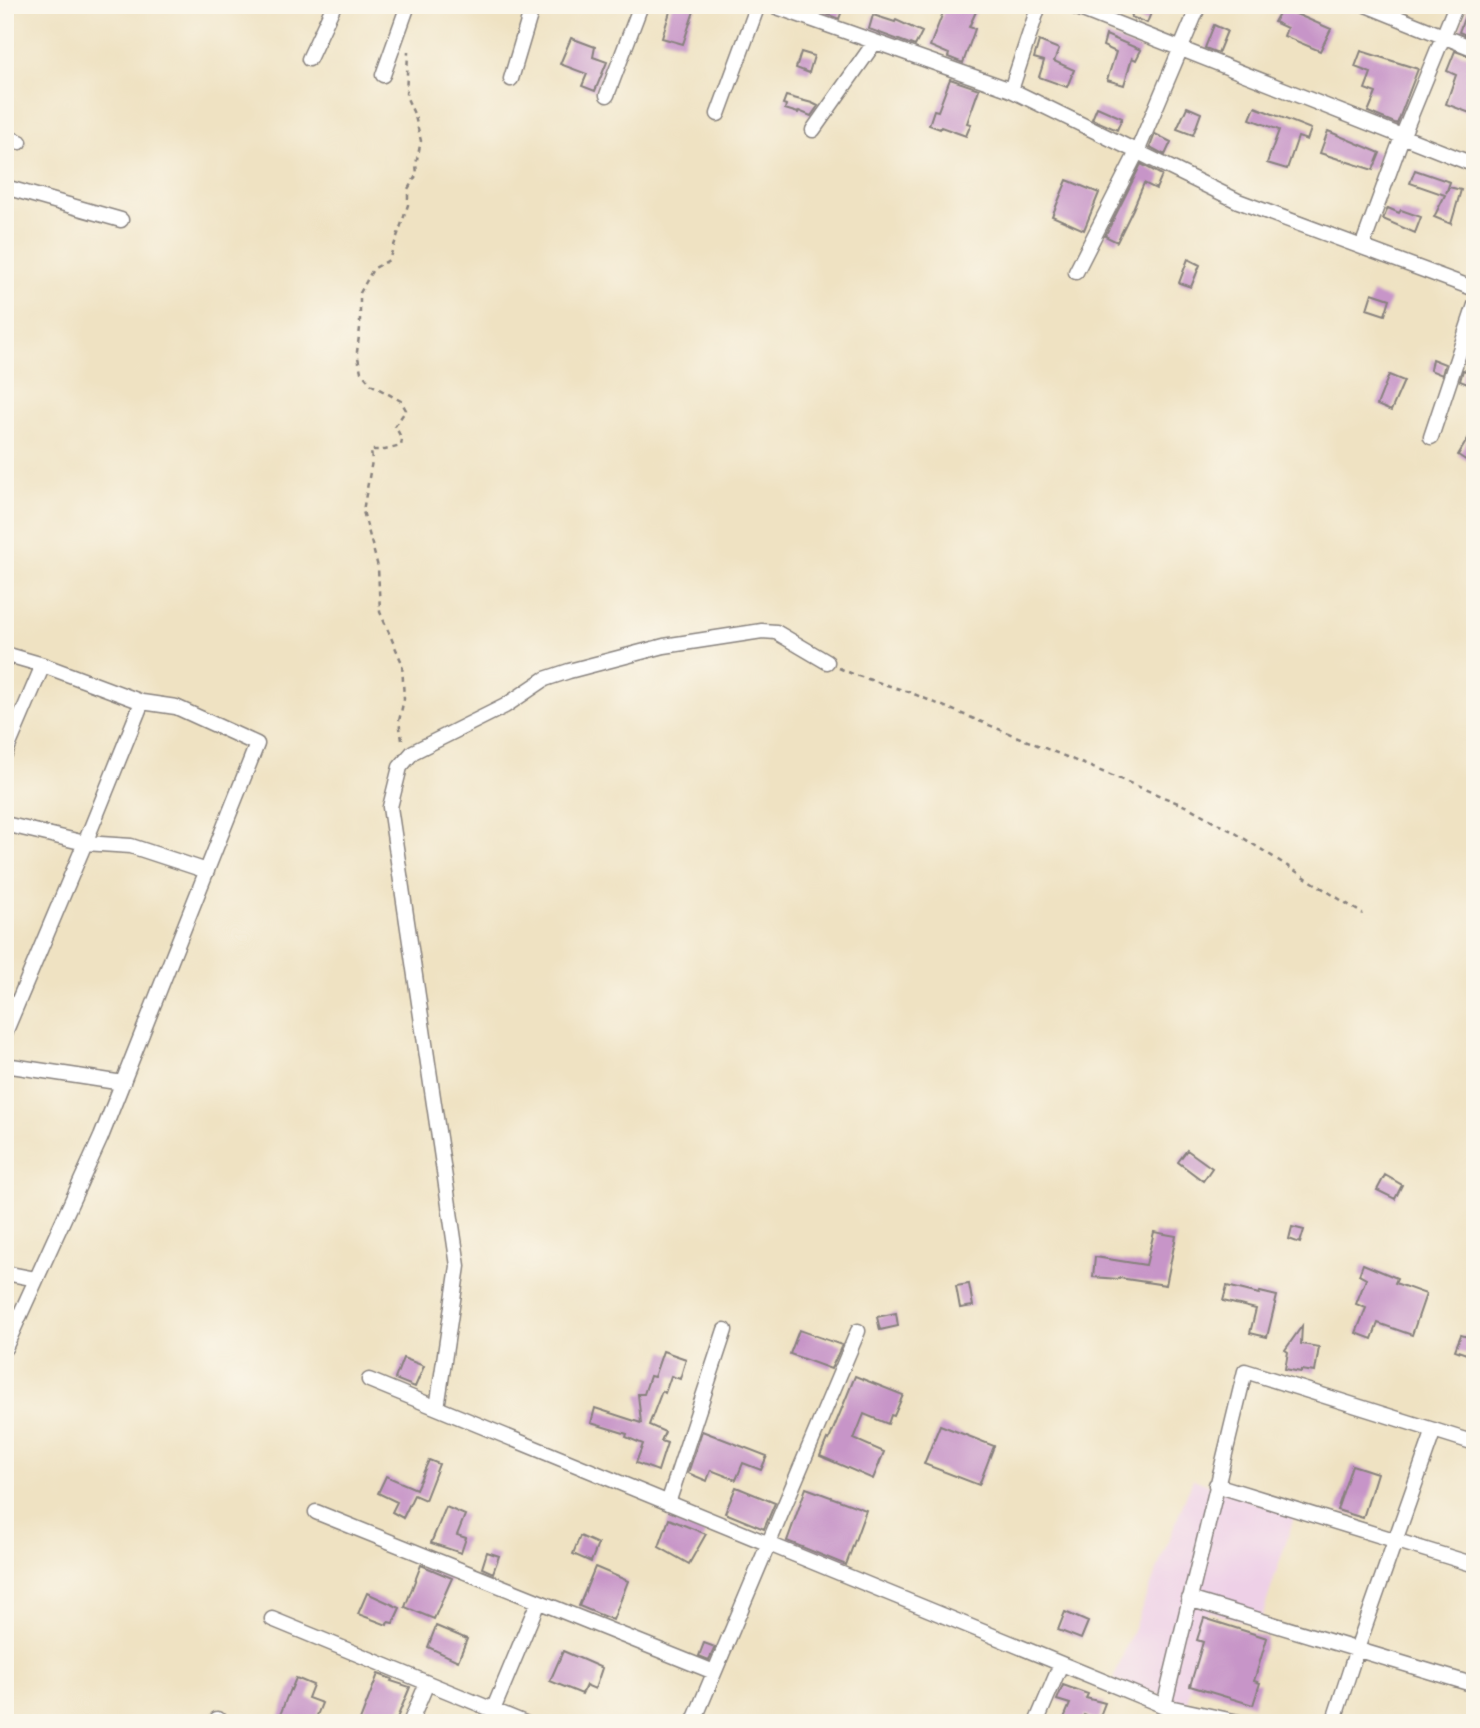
<svg xmlns="http://www.w3.org/2000/svg" width="1480" height="1728" font-family="'Sorts Mill Goudy',serif">
<rect width="100%" height="100%" fill="#fbf7ec"/>
<filter id="ink" filterUnits="userSpaceOnUse"><feTurbulence type="fractalNoise" baseFrequency=".0143" numOctaves="2"/><feDisplacementMap in="SourceGraphic" scale="14" xChannelSelector="R" yChannelSelector="G"/><feConvolveMatrix kernelMatrix="1 2 1 2 8 2 1 2 1" color-interpolation-filters="sRGB"/></filter>
<filter id="wash" filterUnits="userSpaceOnUse"><feTurbulence type="fractalNoise" baseFrequency=".00686" numOctaves="4" result="noise"/><feDisplacementMap in="SourceGraphic" scale="28" xChannelSelector="R" yChannelSelector="G"/><feGaussianBlur stdDeviation="1.57" result="paint"/><feColorMatrix in="noise" values="0 0 0 0 0 0 0 0 0 0 0 0 0 0 0 0 0 1.4 0 .05"/><feComposite in="paint" operator="in"/></filter>
<g filter="url(#wash)">
<rect width="100%" height="100%" fill="#efe2c2"/>
<!-- built -->
<path fill="#eed0e7" d="M1193,1479L1294,1517L1259,1626L1208,1611L1187,1703L1113,1680Z"/>
<g id="blocks">
<!-- building -->
<path fill="#c795c8" d="M672,5H696L683,44L662,38Z
M804,5H844L839,19Z
M946,5H979L969,27L975,29L963,63L948,57L949,54L930,46Z
M1136,5H1154L1147,23L1131,17Z
M1469,5H1475V39L1459,32Z
M1282,8L1331,29L1320,51L1284,36L1287,28L1274,22Z
M873,15L895,22L896,20L922,32L915,46L869,29Z
M1214,25L1227,31L1218,53L1205,48Z
M1106,35L1141,50L1136,60L1132,58L1124,85L1107,80L1116,52L1103,46Z
M571,38L595,47L593,57L607,62L595,91L582,86L587,74L560,64Z
M1039,41L1059,49L1054,61L1074,70L1067,87L1039,77L1044,61L1034,58Z
M1361,51L1418,69L1397,124L1368,112L1376,93L1365,89L1371,73L1355,67Z
M1455,51L1475,58V100L1470,113L1446,104L1456,75L1447,71Z
M801,52L814,56L809,73L796,68Z
M950,79L979,89L967,123L971,124L966,136L941,127L940,129L929,125L934,110L938,111Z
M786,96L812,103L818,106L811,116L799,111L798,113L785,109L786,105L783,104Z
M1097,107L1122,118L1117,130L1092,119Z
M1187,107L1201,113L1193,135L1177,129Z
M1255,107L1311,129L1307,140L1298,137L1287,169L1267,163L1279,130L1250,119Z
M1328,131L1380,153L1373,170L1320,153Z
M1155,134L1171,142L1165,155L1150,147Z
M1141,164L1162,175L1156,189L1144,183L1133,209L1117,242L1105,236Z
M1415,170L1450,182L1446,193L1449,187L1461,190L1451,224L1434,217L1445,195L1410,183Z
M1067,180L1099,193L1084,230L1052,216Z
M1388,208L1399,213L1401,210L1421,217L1415,233L1383,219Z
M1188,259L1200,265L1191,287L1179,283Z
M1372,293L1390,299L1385,315L1367,309Z
M1432,359L1445,364L1442,375L1430,370Z
M1463,370L1475,374V387L1460,381Z
M1389,375L1404,381L1391,411L1377,405Z
M1475,427V466L1458,455Z
M1187,1150L1212,1168L1203,1181L1178,1162Z
M1385,1175L1402,1185L1395,1199L1377,1190Z
M1292,1227L1304,1230L1300,1243L1289,1239Z
M1154,1232L1176,1236L1166,1285L1119,1278V1279L1093,1277L1095,1257L1146,1265Z
M1363,1264L1397,1278L1395,1283L1426,1294L1412,1335L1378,1323L1372,1339L1356,1333L1366,1308L1356,1304L1366,1279L1359,1275Z
M969,1284L973,1306L960,1308L956,1286Z
M1227,1286L1259,1294L1260,1292L1277,1296L1267,1337L1250,1333L1256,1309L1223,1301Z
M896,1313L898,1326L880,1330L877,1317Z
M1302,1326L1301,1344L1319,1347L1315,1372L1301,1370V1372L1285,1369L1288,1352L1285,1350Z
M799,1330L842,1345L831,1369L790,1354Z
M1461,1335L1475,1339V1357L1455,1350Z
M663,1351L686,1359L680,1379L671,1376L665,1393L662,1391L649,1425L665,1432L661,1441L667,1443L658,1471L636,1463L643,1444L626,1437L627,1434L591,1423L595,1408L641,1423L638,1394H644L650,1376L654,1377Z
M403,1358L424,1366L415,1387L395,1379Z
M855,1376L903,1395L894,1416L891,1415L888,1424L864,1414L854,1439L884,1452L873,1479L820,1456L827,1439L829,1440Z
M940,1425L994,1446L979,1485L924,1464Z
M702,1431L767,1456L761,1470L743,1463L736,1480L711,1470L707,1481L688,1473Z
M429,1460L439,1464L425,1500L414,1495L403,1518L392,1512L397,1502L378,1493L386,1476L416,1489Z
M1352,1465L1377,1473L1363,1518L1337,1510Z
M736,1487L775,1503L764,1529L725,1513Z
M806,1488L866,1510L846,1565L787,1541Z
M446,1507L465,1515L457,1535L466,1538L461,1553L431,1543Z
M669,1519L706,1534L689,1564L659,1547Z
M580,1536L598,1544L591,1562L573,1554Z
M487,1552L499,1556L493,1573L482,1568Z
M421,1565L452,1578L434,1619L405,1607Z
M595,1567L628,1581L613,1620L579,1606Z
M367,1593L400,1608L393,1623L388,1622L387,1625L358,1614Z
M1065,1612L1088,1622L1081,1639L1058,1630Z
M1204,1618L1267,1638L1254,1681L1260,1683L1253,1705L1190,1686L1203,1642L1197,1640Z
M436,1626L467,1639L458,1661L428,1647Z
M704,1643L715,1647L709,1660L699,1656Z
M563,1651L602,1668L595,1689L586,1685L582,1694L550,1681Z
M378,1674L392,1679L391,1681L410,1687L395,1723H359Z
M296,1678L313,1685L308,1698L322,1703L314,1723H277L290,1689L291,1690Z
M1063,1685L1088,1694L1086,1698L1105,1703L1098,1721L1084,1715L1081,1723H1062L1070,1704L1057,1700Z"/>
</g>
</g>
<g filter="url(#ink)">
<use href="#blocks" fill-opacity="0" stroke="#88827e" stroke-width="2"/>
<g fill="none" stroke-linecap="round" stroke-linejoin="round">
<!-- minor casing -->
<g stroke="#88827e" stroke-width="17">
<path id="minor" d="M771,5L1011,90L1238,201L1475,289
M1070,5L1475,165
M1366,5L1475,49
M309,59L334,5
M383,75L408,5
M511,79L533,5
M1011,90L1039,5
M607,95L641,5
M718,114L758,5
M813,130L875,42
M5,137L20,142
M5,187L121,220
M1362,247L1402,137L1456,5
M1076,272L1137,152L1199,5
M1431,437L1475,305
M5,654L43,665L142,702L176,707L257,744L101,1137L5,1348
M5,754L43,665
M5,824L85,843L131,846L207,871
M5,1033L85,843L142,702
M5,1065L123,1083
M5,1273L36,1279
M369,1380L1164,1706L1243,1723
M437,1408L458,1266L390,807L400,767L413,752L505,706L545,679L569,671L664,646L762,631L776,632L827,662
M1216,1485L1475,1565
M668,1503L725,1330
M316,1512L714,1672
M1189,1599L1475,1685
M272,1619L525,1723
M1164,1706L1245,1371L1475,1443
M493,1710L538,1602
M217,1719L226,1723
M410,1723L427,1683
M693,1723L858,1331
M1036,1723L1061,1664
M1165,1723L1172,1708
M1333,1723L1357,1649L1434,1430"/>
</g>
<!-- path -->
<path stroke="#88827e" stroke-width="2.5" stroke-dasharray="5 5" stroke-linecap="butt" d="M839,668L855,675L909,692L1190,808L1237,834L1363,914
M402,740L399,721L404,699L402,663L380,612L378,567L363,511L372,461L371,450H385L401,446L402,439L395,426L406,410L401,401L372,385L361,372L357,352L360,328V293L373,269L389,260L408,205V189L417,174L416,164L421,141L415,116L406,96L408,52"/>
<!-- minor -->
<use href="#minor" stroke="#fff" stroke-width="14"/>
</g>
</g>
<!-- margin -->
<rect width="1480" height="1728" fill="none" stroke="#fbf7ec" stroke-width="28"/>
</svg>
